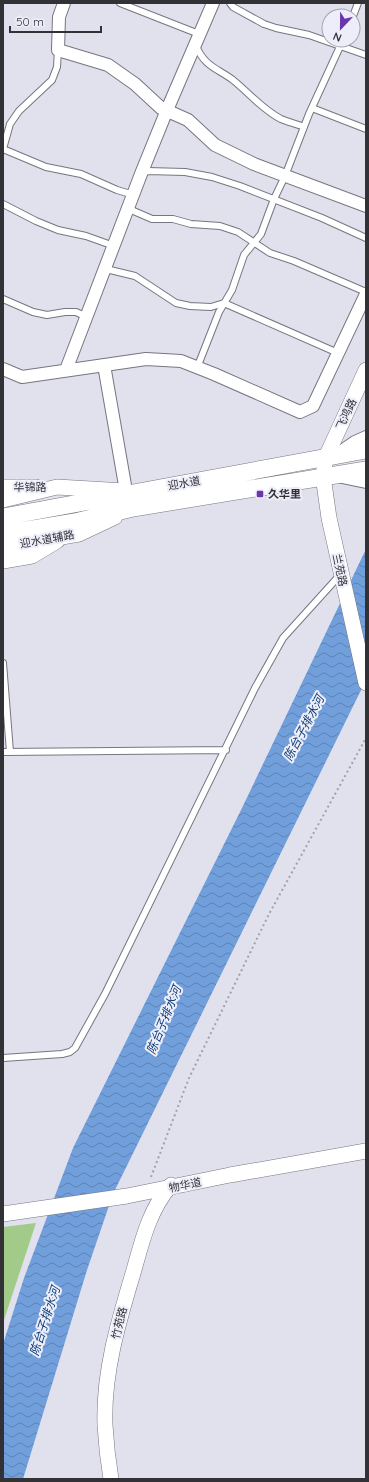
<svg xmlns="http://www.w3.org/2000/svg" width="369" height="1482" font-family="Quicksand,'Noto Sans SC',sans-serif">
<defs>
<pattern id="water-waves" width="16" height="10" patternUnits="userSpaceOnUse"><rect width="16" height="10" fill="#719fdc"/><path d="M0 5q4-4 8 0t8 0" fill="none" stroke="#5d82b3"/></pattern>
</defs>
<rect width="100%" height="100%" fill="#e0e1ed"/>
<!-- park -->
<path fill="#a2ca89" d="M36,1223L3,1323V1227Z"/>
<!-- water -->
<path fill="url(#water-waves)" d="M366,549V680L113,1194L87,1270L23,1479H3V1344L24,1278L73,1148L241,810Z"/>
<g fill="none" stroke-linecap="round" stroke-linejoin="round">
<!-- service casing -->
<g stroke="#767681" stroke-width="8">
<path id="service" d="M120,3L199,34
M230,3L233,7L264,24L276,28L309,35L366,55
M353,16L358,3
M196,46C205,67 217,68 233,80C249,93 263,110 281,119C288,122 297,124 304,127
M312,108L366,129
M3,149L46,167L81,174L117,190L134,195
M3,149L10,124L19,111L52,80L57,67L58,50
M142,174L147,171L185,172L212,177L240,186L322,218L366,238
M3,204L36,221L58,230L86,236L114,246
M129,209L152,219H173L191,224L220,226L238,232L270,253L294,261L366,292
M106,269L135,276L176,303L190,306L211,307L224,303L338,353
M3,299L33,312L47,315L65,312H76L87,317
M197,368L219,312L232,290L244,255L261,234L274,199L285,176L309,114L343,40
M3,663L10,752
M3,752L226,750
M3,1058L62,1054L70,1052L75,1048L105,994L255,688L283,638L340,575"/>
</g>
<!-- minor casing -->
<g stroke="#767681" stroke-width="14">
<path id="minor" d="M64,3L59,17L58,50L108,65L135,84L161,108L188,120L215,145L254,164L366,206
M104,365L126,491
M3,369L22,377L146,359L181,361L214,374L300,412L313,406L366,294
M66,370L141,174L167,110L213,3
M339,453L355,442L366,437
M342,477L366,482"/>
</g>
<!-- tertiary casing -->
<g stroke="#767681" stroke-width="16">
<path id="tertiary" d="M366,370L326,457L323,476L329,518L366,683
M3,487H36
M3,500L57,487L125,491
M3,547L79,534L115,517
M3,561L32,556L57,541
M3,1214L127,1196L230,1175L366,1151
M111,1479C108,1461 106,1443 105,1425C103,1372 119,1320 134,1270C142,1241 150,1208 171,1185"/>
</g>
<!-- secondary casing -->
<g stroke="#767681" stroke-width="18">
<path id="secondary" d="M3,517L366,450
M3,534L75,522L133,508L366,470"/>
</g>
<!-- path -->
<path stroke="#a0a1aa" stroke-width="2" stroke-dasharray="2 3" stroke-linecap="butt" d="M151,1177L189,1078L269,914L366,738"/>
<!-- service -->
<use href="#service" stroke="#fff" stroke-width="6"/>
<!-- minor -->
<use href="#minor" stroke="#fff" stroke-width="12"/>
<!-- tertiary -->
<use href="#tertiary" stroke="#fff" stroke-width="15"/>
<!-- secondary -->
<use href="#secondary" stroke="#fff" stroke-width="17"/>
</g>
<!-- markers -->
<rect fill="#6c35ac" stroke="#edeefa" stroke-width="1.5" x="256" y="490" width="8" height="8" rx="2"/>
<g text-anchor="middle" stroke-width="4" stroke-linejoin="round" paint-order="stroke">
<!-- street labels -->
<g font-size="11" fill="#313136" stroke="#edeefa">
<text transform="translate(346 414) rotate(-65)" y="4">飞鸿路</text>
<text transform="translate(184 483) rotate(-10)" y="4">迎水道</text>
<text x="30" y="491">华锦路</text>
<text transform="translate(47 539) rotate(-10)" y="4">迎水道辅路</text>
<text transform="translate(340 570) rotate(78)" y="4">兰苑路</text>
<text transform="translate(185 1185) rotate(-12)" y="4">物华道</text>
<text transform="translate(119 1323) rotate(-76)" y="4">竹苑路</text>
</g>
<!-- poi labels -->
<g font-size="11" font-weight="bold" fill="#313136" stroke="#edeefa" text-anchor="start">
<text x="268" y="498">久华里</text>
</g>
<!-- water labels -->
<g font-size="12" font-style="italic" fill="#103e76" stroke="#edeefa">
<text transform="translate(304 728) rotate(-62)" y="4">陈台子排水河</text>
<text transform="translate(164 1020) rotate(-68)" y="4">陈台子排水河</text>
<text transform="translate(45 1321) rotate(-72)" y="4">陈台子排水河</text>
</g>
</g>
<!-- border -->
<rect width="369" height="1482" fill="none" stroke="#313136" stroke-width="8"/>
<!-- north arrow -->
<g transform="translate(341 28) rotate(202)"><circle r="19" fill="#edeefa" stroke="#a2a2ac"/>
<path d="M0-3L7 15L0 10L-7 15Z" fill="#6c35ac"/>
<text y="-6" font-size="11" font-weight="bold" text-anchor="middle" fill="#313136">N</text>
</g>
<!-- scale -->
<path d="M10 26v6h91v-6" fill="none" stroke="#313136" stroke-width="2"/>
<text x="16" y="26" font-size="12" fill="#313136" stroke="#edeefa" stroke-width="3" paint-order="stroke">50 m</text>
</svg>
